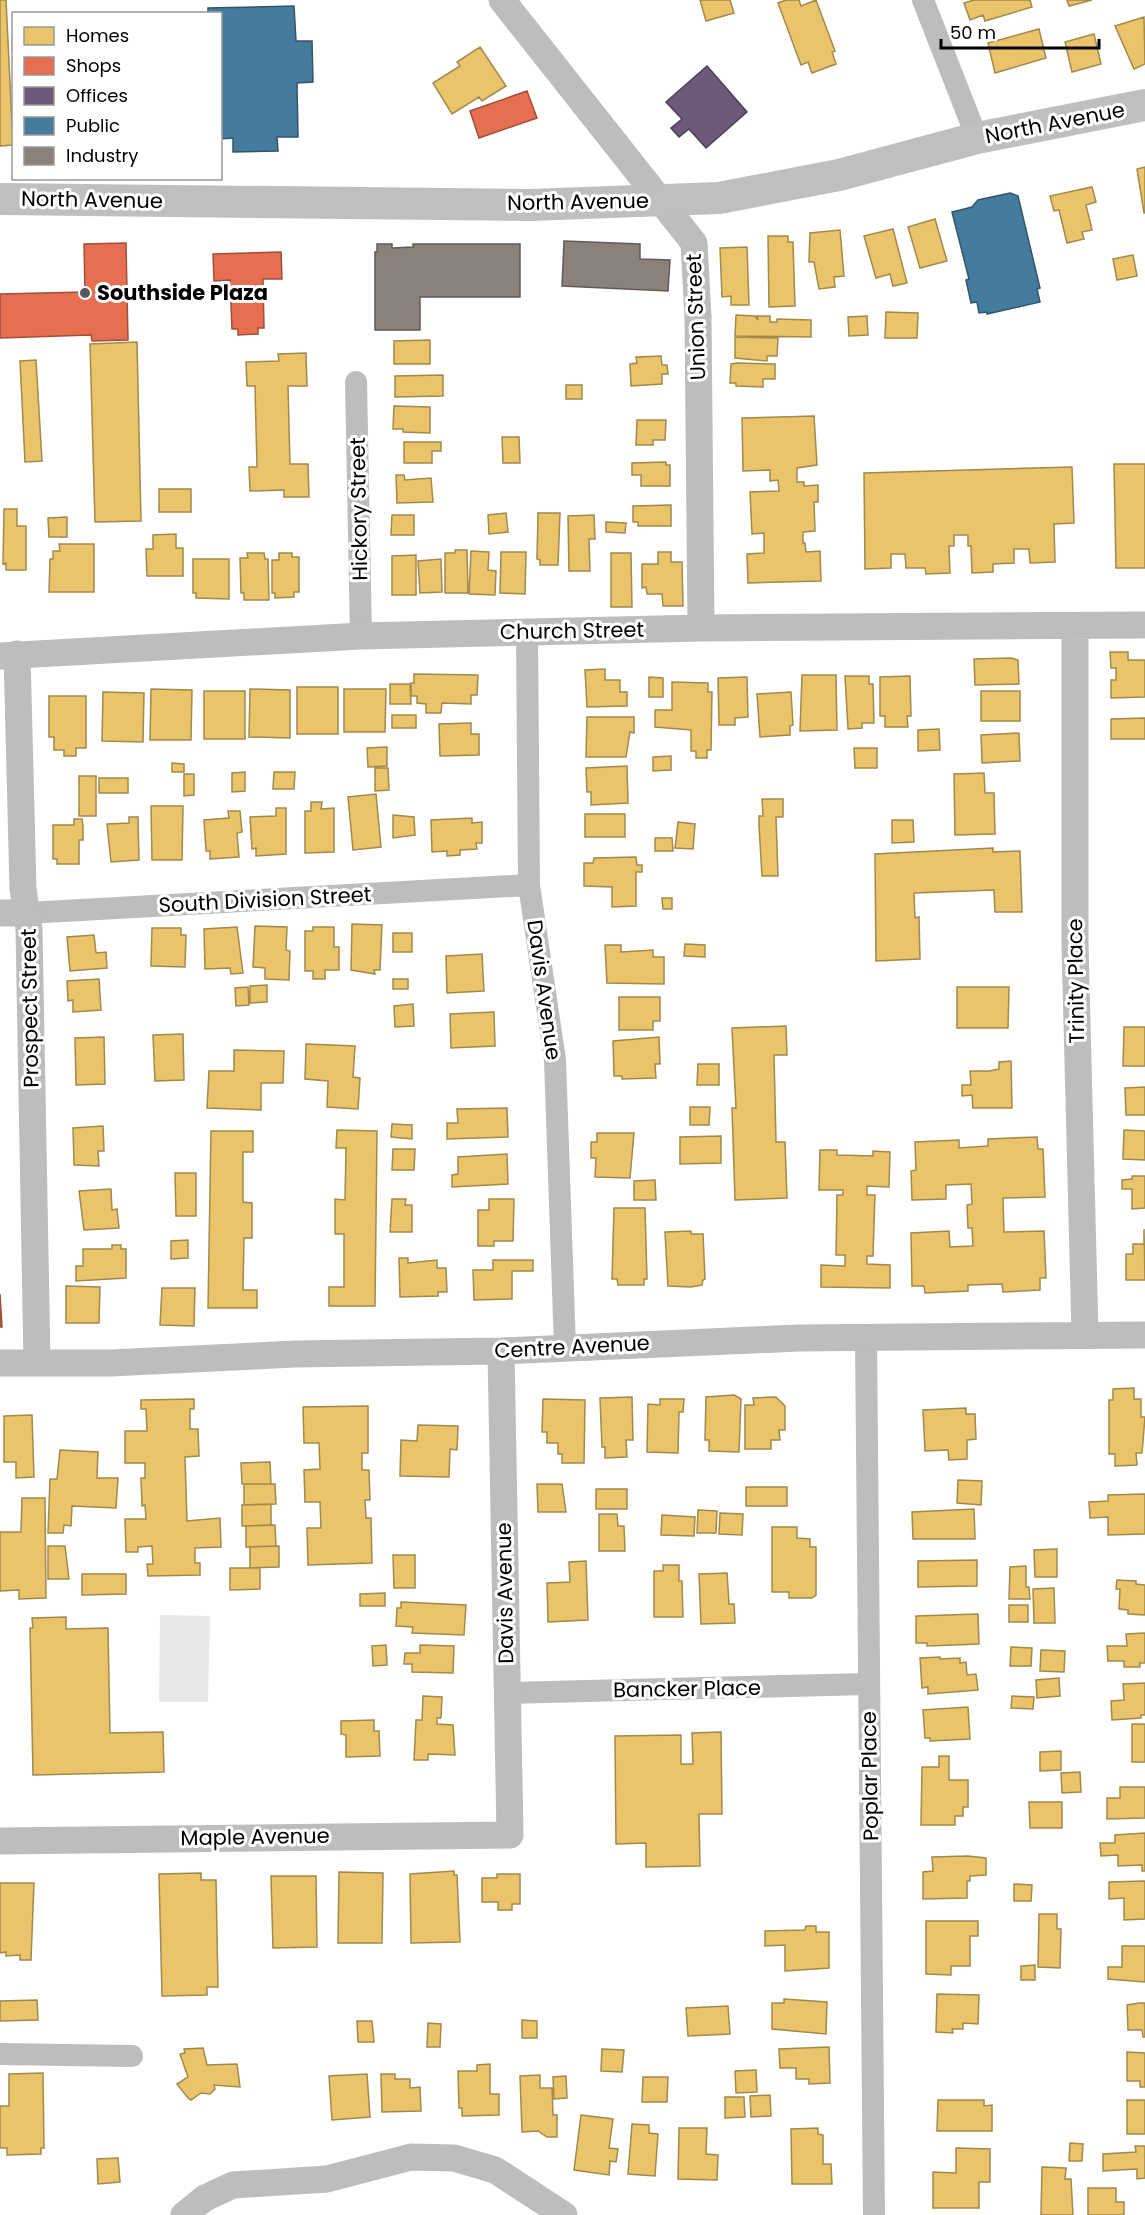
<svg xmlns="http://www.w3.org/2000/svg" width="1145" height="2215" font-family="Poppins,sans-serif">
<rect width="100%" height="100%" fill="#fff"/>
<!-- green -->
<path fill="#e8e8e8" d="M160,1615L210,1616L208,1702H159Z"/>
<!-- homes -->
<path fill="#e9c46a" stroke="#a3894a" stroke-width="1.5" d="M0,0H6L13,145L0,146Z
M700,0H730L734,13L706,21Z
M786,0H799L801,6L816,0L835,51L832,52L836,64L812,73L808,62L801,65L778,3Z
M974,0H1030L1032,7L985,21L983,15L970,20L964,3Z
M1067,0H1092L1069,6Z
M1144,17L1145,64L1134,69L1115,26Z
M1039,29L1046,58L995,73L988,43Z
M1094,34L1101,64L1072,72L1065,42Z
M480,47L506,86L482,101L479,97L452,114L433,83L460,66L457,62Z
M1145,167V213H1144L1137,169Z
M1092,187L1096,202L1086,205L1092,230L1082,232L1084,239L1067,243L1059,210L1054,211L1050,196Z
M935,219L947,261L920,268L908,227Z
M893,229L907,283L893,286L890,274L876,278L864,236Z
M840,230L844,276L834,277L835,287L819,289L814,262H809L810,233Z
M768,236H788V242H793L795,306L769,307Z
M747,247L749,305H731V296L722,297L720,248Z
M1133,255L1137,276L1117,280L1113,259Z
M886,312L918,313L917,338H885Z
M736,315L755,316L758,320L757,316H770V322H777V319L811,320V337L735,336Z
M867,316L868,335L849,336L848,317Z
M735,337L778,338L777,356H767V361L735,358Z
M430,340V364H394V341Z
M137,342L141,521L95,522L90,344Z
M306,353L307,386H288L290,464H308L309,497H284V490L250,491L249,467H257L255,386H247L246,362L279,361L278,354Z
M661,356L662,365H667L668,374H662V384L631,386L630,364L637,363L636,357Z
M36,360L42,461L25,462L20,361Z
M737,363L775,364V379H763V387L736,386V383H730L731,364Z
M443,375V396L395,397V376Z
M566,385H582V399H566Z
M394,406L430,407V433L403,432V429H393Z
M814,416L817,465L797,468V482H804V486L818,485V502H814L815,531L803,532V543H805L806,552L820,551L821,581L748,583L747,554L764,553V533L752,534L750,492L779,491L778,480L770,481V470L743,471L742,418Z
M637,420H666L665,440H653V445H636Z
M502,437H519L520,463H503Z
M404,442H441V451H432V463H404Z
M666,462V465H670V486H641V475H632V463Z
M1114,464H1145V568H1116Z
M1072,467L1074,523L1054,524L1055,562L1030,563L1029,549H1014V563L993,564V572L972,573L971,546H968V535H954V546H949L950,573L926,574L925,568H906L905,554H891V568L865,569L864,473Z
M396,475H404L405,480L431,478L433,502L397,503Z
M159,489H191V512H159Z
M671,505V526H638V522H633V506Z
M4,509H17V526H26V570H6V563L3,564Z
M506,513L508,532L489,534L488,515Z
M538,513H560L558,565H540V560L537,559Z
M392,515H414V535H391Z
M594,515L595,539H589L590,571H569L568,516Z
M67,517V537H49L48,518Z
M606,522L626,523L625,533L606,532Z
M176,534V548H183V576H147L146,549H153V535Z
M59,544H94V592H49L50,559H53V551H60Z
M455,550H467L468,593H445V553H455Z
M471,551L489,552L488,570L496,571L495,595L469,594Z
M501,552H526L525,594L500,593Z
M658,552H671V562H682L683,606H663L662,594H647L646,587L642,588V564H658Z
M247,553H264L265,559H268L269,600H244V593H241L240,558H248Z
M279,553H292V557H299V592H294V597L275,598V593H272V560H279Z
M611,553H631L632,607H611Z
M416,555V595H392V556Z
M193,559H229V599L196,598V593H193Z
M441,559L442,592L420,593L418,561Z
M1110,652H1128V660H1145V697L1111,698V680H1116V668H1111Z
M1011,658L1018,660L1019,684L975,685L974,659Z
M605,669V680H620V692H627V706L587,707L585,670Z
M414,674L478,675L477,695H471V704L442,703L441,713H426V704L417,703V696H411V683H414Z
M802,675H836L837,730L800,731Z
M845,676H869V684H873L874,723H862V728L848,729Z
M910,676L911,716H907L908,727H885V716H880V677Z
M649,677L663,678V697H649Z
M747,677L748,717L735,718V725H719L718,678Z
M672,682L708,683V692H712L711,750H707V758H696V751H691V730L655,727V710H672Z
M390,684H410L411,704H390Z
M297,687H338V734H297Z
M151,689L192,690L191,740H150Z
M250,689L290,690V738L249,737Z
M344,689H386L385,732H344Z
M204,691H245V739H204Z
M981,691H1020V721H981Z
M103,692L144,693L143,742L102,741Z
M791,692L793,725L790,726V735L760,737L757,694Z
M49,696H86V748H76V756H64V750H54V737H49Z
M392,715H416V728H392Z
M587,717H634V733L630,732L626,757H586Z
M1145,718V739H1111V719Z
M471,723V734H479V755L440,756L439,724Z
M939,729L940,750L918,751V730Z
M1019,733L1020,761L982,763L981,735Z
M387,747V766L368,767L367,748Z
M854,748H877V768H855Z
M671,756V770L653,771V757Z
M172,763L184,764V772H172Z
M627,766L628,803L591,805V792H587L586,768Z
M375,768H388L389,790L375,791Z
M245,772V791L232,792V773Z
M274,772H295L294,789H273Z
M984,773L985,793H994L995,834L955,835L954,774Z
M184,774H194V795L184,796Z
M79,776H96V816H79Z
M99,778H128V793H99Z
M376,794L381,847L353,850L348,797Z
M762,799H783V817H776L778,876H762L759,826V816H763Z
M311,802H322L321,809L334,808V852L305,853V811H311Z
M151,806H183L182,860H152Z
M276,808H286V854L256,856V848L252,849L250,817L276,816Z
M228,811H240L242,832L237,833L239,857L210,859V851H206L204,820L229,818Z
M585,814H625V837H585Z
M393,815L414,817L415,835L393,838Z
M129,817H138L139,860L111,862L107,824L129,823Z
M472,818V823L482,822V843H476L477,849L460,850V855L447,856V851L432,852L431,820Z
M74,819H82L83,826V840H79V864H57V859H53V825H74Z
M892,820H913L914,842L892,843Z
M678,822L695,824L693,849L675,848Z
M655,838H672L673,851H655Z
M993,848V852L1020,851L1022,912H995L994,890L914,893L915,918L919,917L920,959L876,961L875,854Z
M636,857L637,865H642V872H636V906L612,907V887L584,886V863H593L594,858Z
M662,898H672V909H663Z
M352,924L382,925L380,970H374L375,974L351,970Z
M255,926L287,927L286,950L290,951L289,980L265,979V968L253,967Z
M237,927L243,973L231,974L230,968L205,969L204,929Z
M313,927H334V947H339V970H325V979H313V971H305V931H313Z
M152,928H181V935H186L185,967L151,966Z
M393,933H412V952H393Z
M94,935L96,953L106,952L107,968L70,971L67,937Z
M685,944L705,945V957L684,956Z
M605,945H621V952L653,950V957H664V984L607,983Z
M482,954L484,991L447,993L446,956Z
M99,979L101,1010L73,1012V1000L68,1001L67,981Z
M393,979H408V989H393Z
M267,985V1002L250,1003V986Z
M248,987L249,1005L236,1006L235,988Z
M957,987H1009L1008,1028H957Z
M619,997H660V1021H653V1030H619Z
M413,1004L414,1026L395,1027L394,1006Z
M494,1012L495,1046L451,1048L450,1014Z
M786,1026L787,1055H774L776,1142H785L787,1198L735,1200L732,1108H736L732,1028Z
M1124,1027H1145V1066H1123Z
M183,1034L184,1080L155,1081L153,1035Z
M104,1037L105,1084L76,1085L75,1038Z
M659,1037L660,1064H655L656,1078L622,1079V1076H614L613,1041Z
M306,1044L355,1046L353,1077L360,1078L358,1109L327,1107L328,1081L305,1079Z
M234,1050L284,1051L283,1083H261V1110L207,1108L209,1071H234Z
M1011,1061L1012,1108H973L972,1095L962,1096V1085H971L970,1071H989L999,1069V1062Z
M698,1064H719V1085H697Z
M1145,1087V1115H1126L1125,1088Z
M690,1107H710L709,1125H690Z
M507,1108L508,1137L447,1139V1123H458L457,1109Z
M392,1124L412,1125V1139L391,1137Z
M103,1126L104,1151H98L99,1166L74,1165L73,1128Z
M337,1130L377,1131L375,1306H329V1287H344V1234H335V1199L345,1200L346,1148H336Z
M1124,1130L1145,1131V1160L1123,1159Z
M211,1131H253V1152H243V1202L252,1203V1238H244L243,1290H257V1308H208Z
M597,1133H634L630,1178L595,1177L596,1158H591V1142H597Z
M721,1136V1163L680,1164V1137Z
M1037,1137L1038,1149H1043L1045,1197L1003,1198L1004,1232L1044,1231L1046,1278H1040V1290L1003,1292L1002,1284L968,1285V1291L925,1293L924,1286H912L911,1233L949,1231L950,1247L973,1246L972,1228H968L967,1205L972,1204L971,1184L946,1185V1199L912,1200L911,1171L916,1170L915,1142L959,1140V1148L988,1146V1139Z
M393,1149H415L414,1170H392Z
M820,1150H837V1155L873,1156V1151L890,1152L889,1187L867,1186V1195H875L873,1256H867V1264L890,1265V1288L821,1287V1265L845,1266V1255H836L837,1195H843V1190H819Z
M507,1154L508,1184L452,1187V1175L458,1174V1157Z
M175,1173H196V1216H176Z
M1132,1176H1145V1208L1132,1209V1189H1122V1180L1132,1179Z
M655,1180L656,1200H634V1181Z
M111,1189L112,1210L117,1209L119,1228L84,1230L79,1191Z
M392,1199H406L405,1205H412V1232H390Z
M489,1199H514L513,1241H494V1246H478V1210H489Z
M614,1208H645L647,1279H644V1285H618L617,1279H612Z
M1144,1229L1145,1280H1126V1254H1133V1244H1144Z
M691,1231V1234H703L705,1279L703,1280L702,1285L691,1287L668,1286L665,1232Z
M188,1240V1258L171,1259V1241Z
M112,1245H121V1249H126V1278L76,1281V1266H83V1249H112Z
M399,1258H408V1263L437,1260V1268H446L447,1292H438V1296L400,1297Z
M493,1260H533V1271H512V1299L474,1300L473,1270H493Z
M66,1286L100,1287L99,1323H66Z
M162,1288H195L194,1326L160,1325Z
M1134,1388V1399H1141V1417H1145L1142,1453H1136L1137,1465L1115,1466V1454H1109V1400H1113V1389Z
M734,1395L741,1399L739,1452L709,1451V1440H705L706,1397Z
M632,1397L633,1440H626L627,1457L605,1458V1447H602L600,1398Z
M776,1397L785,1406V1430H779L780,1440H771V1449H745V1405H754L753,1398Z
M194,1399V1409H190V1429H198L199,1456L185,1457L187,1521L220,1518L221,1547L195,1548V1563H200V1575L148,1576L147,1564H153L152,1546L138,1547V1552H126L125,1519H146L145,1505L142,1506L141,1478H145V1463H125V1431H147L146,1409H141V1400Z
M543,1399L585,1400L584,1463H562V1454H558V1443H547V1432H542Z
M660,1399H684L683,1412H679L678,1453L647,1452L648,1404L660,1405Z
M368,1406V1453H362V1470H369L370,1500H365L366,1518H371L372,1563L308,1565L307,1528H321L320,1502H305L304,1470L320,1469L319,1443H304L303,1407Z
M966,1408V1414H975L976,1439L967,1440V1459L949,1460L948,1450L925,1451L923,1410Z
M32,1415L34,1477L16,1478V1462H4V1416Z
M418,1425L458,1426L457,1450L450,1449L449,1477L400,1476L401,1440L417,1441Z
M60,1450L98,1452L97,1478H118L116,1508L72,1506L71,1526L64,1525L63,1533H48L50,1479H57Z
M270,1462L271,1484H242L241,1463Z
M958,1480L982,1481L981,1505L957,1503Z
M244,1484H275L276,1504L244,1505Z
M537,1484H562L566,1512H538Z
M746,1487H787V1506H746Z
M596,1489H627V1509H596Z
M1145,1494V1534L1108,1535V1517L1090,1518L1089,1502L1108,1501V1495Z
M22,1498H45L46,1598L19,1599V1590L0,1591V1532H21Z
M271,1504V1525L242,1526V1505Z
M974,1509L975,1539H913L912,1512Z
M698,1510L717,1511L716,1533H697Z
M720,1513L743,1514L742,1535L719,1534Z
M599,1514H617L618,1526H624L625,1551H599Z
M662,1515L695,1517L694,1536L661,1535Z
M275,1525L276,1546L246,1547V1526Z
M772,1527H797V1538L810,1539V1547H816V1595L812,1598H789V1592H772Z
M48,1546H65L69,1579H48Z
M279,1546V1567L250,1568V1547Z
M1057,1549V1577H1035L1034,1550Z
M393,1555H415V1588H394Z
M977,1560V1586L918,1587V1561Z
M586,1561L588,1620L548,1622L547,1583L570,1582L569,1562Z
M663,1565H679V1581H682L683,1617H654V1571H663Z
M1026,1566V1587H1029L1030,1599H1009L1010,1567Z
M230,1568H260V1589L230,1590Z
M727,1573L729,1604H734L735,1623L701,1624L699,1574Z
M82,1574H126V1594L82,1595Z
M1117,1580L1136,1581V1584L1145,1585V1615L1128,1614V1610L1119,1609L1120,1589H1116Z
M1054,1588L1055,1623H1034L1033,1589Z
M385,1593V1606H360V1594Z
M401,1602L466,1605L464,1635L412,1633L413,1627L396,1626L397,1608H401Z
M1009,1605H1028V1622H1009Z
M978,1614L979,1644L927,1646V1643H916V1616Z
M66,1617V1629L108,1628L110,1733L163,1732L164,1772L33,1775L30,1628H33L32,1618Z
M1145,1633V1663H1140V1667H1124V1661H1108L1107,1646H1127L1126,1634Z
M386,1645L387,1665L373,1666L372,1646Z
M420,1645L454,1646L453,1673L412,1672V1664H404L405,1653H420Z
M1011,1647L1032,1648L1031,1666H1010Z
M1041,1650L1065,1651L1064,1672L1040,1671Z
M940,1657V1659L960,1658V1663L966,1662L967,1675L976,1674L978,1690L928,1694V1687L922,1688L920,1658Z
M1059,1678L1060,1696L1037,1698L1036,1680Z
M1145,1683V1715H1141V1718L1112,1720L1111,1701L1124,1700L1123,1684Z
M423,1696L442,1697L441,1718H437V1724L453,1725L455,1755L428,1754V1760H414L416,1720H422Z
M1012,1696L1034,1697L1033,1709L1011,1708Z
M968,1707L970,1739L930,1741V1738H925L923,1710Z
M374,1720V1731H379L380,1756L346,1757V1735L341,1734V1721Z
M1132,1724H1145V1762H1132Z
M721,1732L722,1814H699L700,1866L646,1867V1843L616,1844L615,1736L681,1735V1764H693L692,1733Z
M1061,1751V1770L1040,1771V1752Z
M939,1756H949V1780H968V1807H963V1816H955V1825H921L922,1767H939Z
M1080,1772L1081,1792L1062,1793L1061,1773Z
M1120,1787H1145V1818L1107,1819V1798H1120Z
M1029,1802H1062V1828H1030Z
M1145,1833V1871H1142V1865L1118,1866V1855L1101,1856L1100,1843H1115V1835Z
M968,1856L986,1858V1875L970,1876V1881H967V1898L923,1899V1872L933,1871L932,1857Z
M454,1871V1875H457L460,1942L411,1943L410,1874Z
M339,1872L383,1873L382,1943H338Z
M201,1873V1880H216L218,1987H207V1995L162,1996L159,1874Z
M497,1874H520V1904H512V1910H498V1902H482V1878H497Z
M271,1876H316L317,1947L273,1948Z
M1145,1881V1919L1124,1920V1898L1109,1899V1882Z
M0,1883H34L31,1960H20V1955L6,1956V1952L0,1953Z
M1014,1884L1032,1885L1031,1901H1014Z
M1039,1914H1057V1929H1061L1060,1968L1038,1967Z
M926,1921H978V1936H970V1966H951V1975L926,1974Z
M806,1926H816V1932H829V1968L785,1971V1945L765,1946V1931L805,1930Z
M1122,1946H1145V1982L1108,1979V1967H1122Z
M1035,1965V1980H1021V1966Z
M937,1994L979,1995L978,2024L963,2023V2029H952L953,2033L936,2032Z
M784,1999L827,2002L826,2034L772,2029V2003H784Z
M37,2000L38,2020L0,2021V2001Z
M1140,2003H1145V2037H1143L1142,2030H1128L1127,2005Z
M728,2006L730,2034L688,2036L686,2008Z
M522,2020L537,2021V2038H522Z
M357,2021H372L374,2042H358Z
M428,2023L441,2024L440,2047H427Z
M829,2047L830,2083L809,2084V2079H796V2068H780L779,2049Z
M203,2048L207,2065L237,2064L240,2087L214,2085L215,2089L210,2094L201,2093L191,2100L188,2098L177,2084L188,2077L180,2054L185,2053L184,2049Z
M602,2049L624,2050L622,2072L601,2071Z
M1127,2052L1145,2053V2087H1140V2081H1127Z
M490,2064V2094H499V2115L462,2116V2108H459L458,2071H477V2065Z
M756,2070L757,2092L736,2093L735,2071Z
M43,2073L44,2148H41V2154L7,2155V2148H0V2106H9V2074Z
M367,2074L370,2117L332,2120L329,2076Z
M381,2074H395V2079H410V2088L420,2087L421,2111L382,2112Z
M540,2075V2088H552L553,2115H557V2137H547L538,2131L522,2132L520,2076Z
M566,2076L567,2098L554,2099L553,2077Z
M643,2077H668L667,2102H642Z
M770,2095L771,2116L751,2117L750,2096Z
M725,2097H744L745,2117L725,2118Z
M938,2100H984V2106L992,2105V2131H937Z
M1127,2100H1145V2134H1127Z
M581,2115L613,2119L609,2148L618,2149L616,2162L610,2161L609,2175L574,2170Z
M632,2124L649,2125V2133L658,2134L655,2176L628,2174Z
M679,2128H707L706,2154L718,2155L717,2180L678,2179Z
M818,2128V2134L823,2135V2164H831L832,2184H792L791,2129Z
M1070,2143L1083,2144L1082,2161H1069Z
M1135,2146H1145V2178L1137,2179V2169L1103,2171V2154L1136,2152Z
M956,2148L990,2149V2182H979V2208H933V2172L956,2173Z
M118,2158L120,2182L98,2184L97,2159Z
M1042,2167L1066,2168L1065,2179H1071L1073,2215H1041Z
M1088,2188H1116V2202H1124V2215H1088Z"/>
<!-- shops -->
<path fill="#e76f51" stroke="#a24e39" stroke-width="1.5" d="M527,91L537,118L479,138L470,111Z
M126,243L128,340L92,341L91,335L0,338V294L85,292L84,244Z
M281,252L282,279H263L264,328H258V334L238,335V329H232L230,280L214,281L213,254Z
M0,1294L2,1327H0Z"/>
<!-- offices -->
<path fill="#6d597a" stroke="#4c3e55" stroke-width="1.5" d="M707,66L747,112L706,148L689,129L679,137L671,128L682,119L666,102Z"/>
<!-- public -->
<path fill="#457b9d" stroke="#30566e" stroke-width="1.5" d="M294,6L296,41H312L313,82L297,83L298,137H277L278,151L233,152V138L220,139V14H208V8Z
M1010,193L1018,196L1040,288L1037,289L1040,302L987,314V312L979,313L977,302L971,303L966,280L969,279L952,212L972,207L978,200Z"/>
<!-- industry -->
<path fill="#8a817c" stroke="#615a57" stroke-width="1.5" d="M564,241L640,244V259L670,260L668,291L562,286Z
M377,244H392V248L413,247V244H520V297H420V330H375V252H377Z"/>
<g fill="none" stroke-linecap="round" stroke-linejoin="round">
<!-- minor -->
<path stroke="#bdbdbd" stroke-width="22" d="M923,0L977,138
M356,382L361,636
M527,632L529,885L555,1060L565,1348
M27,913L529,885
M866,1337L874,2215
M507,1693L867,1684
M0,2054L132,2056"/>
<!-- tertiary -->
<path stroke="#bdbdbd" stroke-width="27" d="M502,0L694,243L698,317L701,628
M1075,628V945L1085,1334
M17,654L23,889L29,929L37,1362
M0,656L361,636L701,628L1145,625
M0,913H27
M0,1363H110L295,1354L501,1351L799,1338L1145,1335
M0,1841L510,1835L501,1351
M184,2215L205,2198L233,2185L327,2179L411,2157L454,2158L495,2170L564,2215"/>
<!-- secondary -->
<path stroke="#bfbfbf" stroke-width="32" d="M0,199L530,205L719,198L839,175L977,138L1145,105"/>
</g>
<!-- markers -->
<circle fill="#595959" stroke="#fff" stroke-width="2" cx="85" cy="293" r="6"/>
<g text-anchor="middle" stroke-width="6" stroke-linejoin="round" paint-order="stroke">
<!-- street labels -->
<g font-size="21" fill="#000" stroke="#fff">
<text transform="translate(1055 123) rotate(-11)" y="7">North Avenue</text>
<text transform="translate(92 200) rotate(1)" y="7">North Avenue</text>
<text transform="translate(578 202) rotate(-1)" y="7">North Avenue</text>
<text transform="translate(696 317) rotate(-92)" y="7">Union Street</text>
<text transform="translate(359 509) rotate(-91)" y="7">Hickory Street</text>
<text transform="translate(572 631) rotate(-1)" y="7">Church Street</text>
<text transform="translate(265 900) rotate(-3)" y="7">South Division Street</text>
<text transform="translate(1076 981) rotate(-91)" y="7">Trinity Place</text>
<text transform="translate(544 990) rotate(82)" y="7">Davis Avenue</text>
<text transform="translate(30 1008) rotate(-91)" y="7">Prospect Street</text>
<text transform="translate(572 1347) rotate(-3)" y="7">Centre Avenue</text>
<text transform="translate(505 1593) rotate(-91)" y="7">Davis Avenue</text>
<text transform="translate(687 1689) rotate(-1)" y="7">Bancker Place</text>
<text transform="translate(870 1776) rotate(-91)" y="7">Poplar Place</text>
<text transform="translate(255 1837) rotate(-1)" y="7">Maple Avenue</text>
</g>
<!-- poi labels -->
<g font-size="21" font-weight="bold" fill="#000" stroke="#fff" text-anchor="start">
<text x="97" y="300">Southside Plaza</text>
</g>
</g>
<!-- legend -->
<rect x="12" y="12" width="210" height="168" fill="#ffffff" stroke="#999999" stroke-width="1.5"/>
<rect x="24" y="27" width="30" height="18" fill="#e9c46a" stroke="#999999" stroke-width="1.5"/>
<text x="66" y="42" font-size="18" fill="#000000">Homes</text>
<rect x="24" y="57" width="30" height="18" fill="#e76f51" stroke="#999999" stroke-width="1.5"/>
<text x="66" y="72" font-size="18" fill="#000000">Shops</text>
<rect x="24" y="87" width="30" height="18" fill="#6d597a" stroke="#999999" stroke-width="1.5"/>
<text x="66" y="102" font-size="18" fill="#000000">Offices</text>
<rect x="24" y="117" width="30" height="18" fill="#457b9d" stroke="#999999" stroke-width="1.5"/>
<text x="66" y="132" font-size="18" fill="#000000">Public</text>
<rect x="24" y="147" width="30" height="18" fill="#8a817c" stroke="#999999" stroke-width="1.5"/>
<text x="66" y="162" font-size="18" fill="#000000">Industry</text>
<!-- scale -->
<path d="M941 39v9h158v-9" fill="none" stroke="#000000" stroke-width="3"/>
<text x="950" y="39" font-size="18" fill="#000000" stroke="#ffffff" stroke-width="4.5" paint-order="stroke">50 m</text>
</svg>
